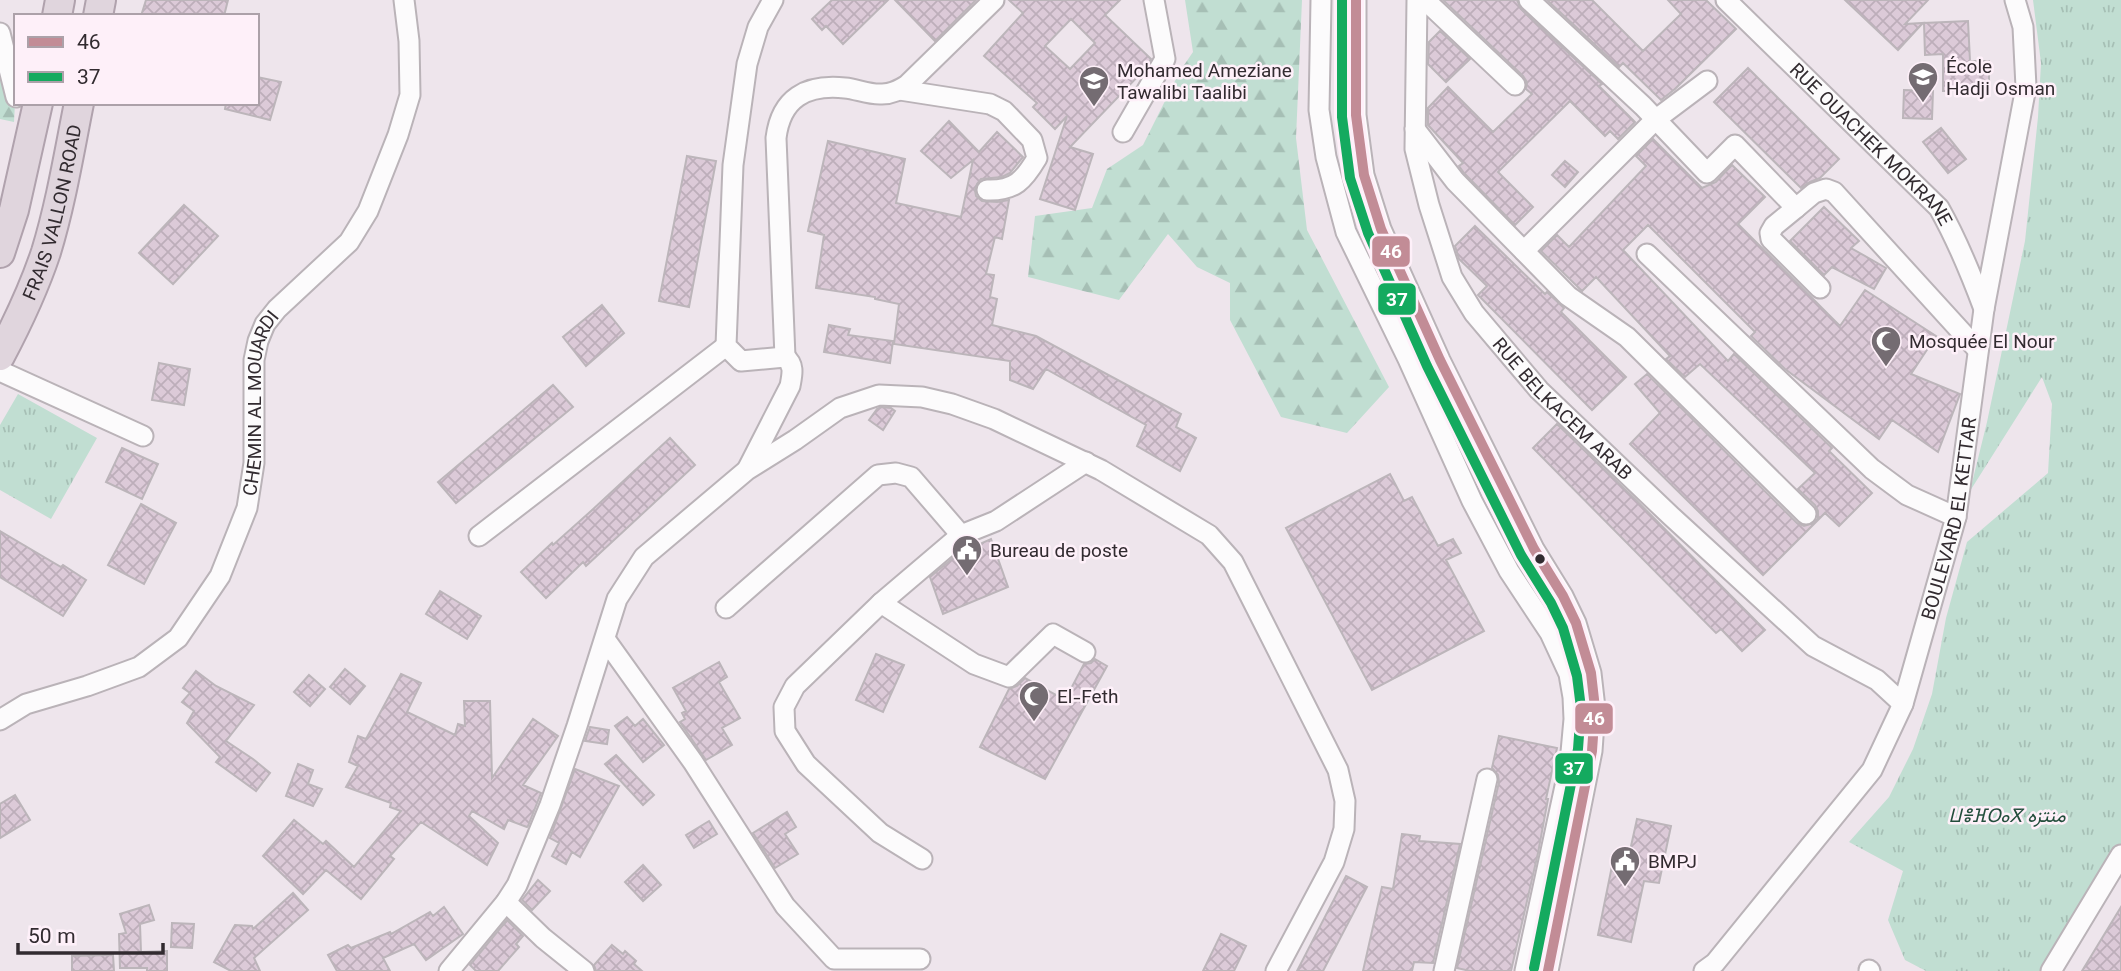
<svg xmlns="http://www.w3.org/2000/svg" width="2121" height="971" font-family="Georgia,Vazirmatn,'Noto Sans Tifinagh',serif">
<defs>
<pattern id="forest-firs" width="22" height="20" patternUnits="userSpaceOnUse" patternTransform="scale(1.75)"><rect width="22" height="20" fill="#c1ded2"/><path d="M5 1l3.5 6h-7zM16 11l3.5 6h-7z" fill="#a6bfb5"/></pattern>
<pattern id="park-tufts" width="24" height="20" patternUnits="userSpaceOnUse" patternTransform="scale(1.75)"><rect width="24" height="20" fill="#c1ded2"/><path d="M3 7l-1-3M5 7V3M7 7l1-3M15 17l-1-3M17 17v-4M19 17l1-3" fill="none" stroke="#a6bfb5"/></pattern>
<pattern id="building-cross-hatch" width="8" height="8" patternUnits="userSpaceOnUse" patternTransform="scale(1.75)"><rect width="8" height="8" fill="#dccad8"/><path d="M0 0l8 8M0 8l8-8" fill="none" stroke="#bdaeba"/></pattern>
</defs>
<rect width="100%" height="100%" fill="#eee5ec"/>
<!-- forest -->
<path fill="url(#forest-firs)" d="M1185,0H1302L1296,138L1307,230L1389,387L1347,433L1281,417L1230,320V283L1197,267L1168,234L1119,300L1028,277L1035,216L1092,208L1107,169L1143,145L1180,71L1193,52Z
M0,77L15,103L14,122L0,119Z"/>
<!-- park -->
<path fill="url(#park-tufts)" d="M2033,0H2121V848L2041,971H1926L1905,960L1888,920L1903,871L1849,842L1889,797L1913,749L1932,694L1946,618L1967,542L2048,473L2052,404L2042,377L1970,491L1987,422L2025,241L2038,117L2041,63Z
M18,394L97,438L51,519L0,490V425Z"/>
<!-- building -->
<path fill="url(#building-cross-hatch)" stroke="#bcb5ba" stroke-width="2" fill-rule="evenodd" d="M146,0H228L224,16H141Z
M832,0H888L843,44L826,26L822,30L812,19Z
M895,0H976L935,41Z
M1009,0H1120L1105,15L1151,59L1146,68L1070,147L1093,154L1075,210L1040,199L1067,116L1055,129L1033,107L1037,103L984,56L1023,13ZM1071,19L1095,43L1070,69L1045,46Z
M1443,0H1517L1521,9L1602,84L1599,86L1635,122L1618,139L1610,131L1605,136L1570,101L1498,172L1533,207L1515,225L1464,173L1459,166L1463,163L1428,125V108L1448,87L1493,132L1532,94L1526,89L1527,82L1523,76Z
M1547,0H1592L1643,51L1681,14L1668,0H1706L1736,29L1675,89L1661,100L1623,63L1619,67Z
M1845,0H1928L1905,24L1923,23L1898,50Z
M1968,21L1970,61H1989V91H1943V54L1925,55L1924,23Z
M1440,31L1470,59L1446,82L1428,64L1429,42Z
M1748,68L1839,159L1820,178L1810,182L1801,188L1714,102Z
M257,77L281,82L270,120L225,109L226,103H257Z
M1904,90L1933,91L1932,119L1903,118Z
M949,121L979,152L997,132L1023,157L1010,173L1002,177L981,179L977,184L975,190L976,196L982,201L997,202L1009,200L1002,239L995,237L986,274L994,275L990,297L997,299L992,325L1036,336L1181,414L1176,427L1196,438L1180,471L1137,446L1146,425L1046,369L1033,389L1010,380V361L894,344L899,304L875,299V297L816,288L824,235L808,231L828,141L905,159L896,203L961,217L973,160L951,178L921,151Z
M1941,128L1966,159L1948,173L1923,142Z
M1653,139L1702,188L1716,182L1732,165L1765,197L1738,224L1840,326L1865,290L1936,336L1911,374L1960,394L1938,452L1892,420L1879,439L1785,369L1751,336L1755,332L1648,225L1623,250L1728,361L1734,354L1832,448L1829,451L1872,493L1839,526L1825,513L1763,575L1630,444L1660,413L1635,384L1647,374L1797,523L1804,526L1814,523L1818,518V511L1815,505L1798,489L1815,473L1700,364L1685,377L1666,359L1670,356L1596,277L1582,291L1541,251L1557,235L1569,247L1646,166L1636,156Z
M687,156L716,161L689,307L659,301Z
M1565,161L1578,172L1565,187L1552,175Z
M184,205L218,236L173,284L139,253Z
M1824,207L1859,241L1851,248L1886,268L1874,289L1832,267L1824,275L1790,241Z
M1475,226L1545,294L1547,292L1564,308L1561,312L1626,377L1592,410L1478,295L1487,286L1459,259L1455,246Z
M602,305L624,333L586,366L563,337Z
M829,325L850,329L848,335L893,341L890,363L824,352Z
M159,363L190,369L184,405L152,400Z
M553,385L573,407L456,503L438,482Z
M881,407L891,408L895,411L883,430L869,420L877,409Z
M1557,424L1636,500L1765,630L1742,651L1721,629L1716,633L1533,448Z
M670,438L695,465L586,566L583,562L546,598L521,572L552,543L553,545L591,511Z
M122,448L158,464L142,499L106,482Z
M1390,474L1404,501L1412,497L1438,546L1453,539L1461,553L1446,560L1484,631L1372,690L1286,528Z
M141,504L176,523L144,584L108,565Z
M0,531L61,567L63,565L86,580L63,616L0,577Z
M991,539L1008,587L943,614L930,577L959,553Z
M440,591L481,616L467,639L426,614Z
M876,654L904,665L883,712L856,700Z
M1095,659L1107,666L1045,779L980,747L1009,689L1017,686L1025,678L1065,700L1084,664L1091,663Z
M719,662L727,677L719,682L740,718L722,728L732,745L706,760L680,722L685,719L682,713L686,711L673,688Z
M345,669L365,686L350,704L330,687Z
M196,671L216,686L254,705L226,741L253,759L270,773L256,791L216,762L220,757L187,723L194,711L182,702L190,693L183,688Z
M401,674L421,683L407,712L455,735L458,724L465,726L464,701H490L492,778L533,719L558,736L523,785L541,793L528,826L527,827L508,820L504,829L472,811L469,816L498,843L487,865L421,822L390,856L394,859L361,899L326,870L303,894L263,856L294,820L323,844L326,841L354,867L401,811L390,807L391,803L346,787L358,766L349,762L358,736L366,739Z
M309,675L325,689L310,706L294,692Z
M627,717L635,726L643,719L664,745L643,762L615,726Z
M590,727L609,730L607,744L585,741Z
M1499,736L1557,748L1546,799H1548L1538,853L1511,971H1470L1457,968L1499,782L1498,775L1492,768Z
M616,755L654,795L643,805L605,764Z
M298,764L313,770L308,784L322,789L313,806L286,796Z
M575,769L619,786L580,857L572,852L566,864L552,856L559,843L550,838Z
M15,795L30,820L0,838V804Z
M787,812L796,827L785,834L798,854L775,868L753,833Z
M1637,819L1671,826L1659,883L1644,881L1631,942L1598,935L1612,866L1626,869Z
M709,821L717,834L694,848L686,835Z
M1402,834L1420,836L1419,841L1460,844L1433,963L1414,962L1412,971H1363L1382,887L1393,889Z
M643,865L661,885L643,901L625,882Z
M1346,876L1367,887L1323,971H1297Z
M538,880L550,891L532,910L522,900Z
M293,893L308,910L254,958L260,971H231L214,962L235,925L252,926L253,929Z
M149,905L154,920L140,924L141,952L167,951V971H147V968H120L119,934L126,933L120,914Z
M444,907L463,934L426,960L414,944L383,958L390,971H337L328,955L348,945L351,948L390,932L391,934L430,912L433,916Z
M2121,907V971H2082Z
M507,920L523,936L516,944L519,947L498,971H476L470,965Z
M172,923L194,924L192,948L171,947Z
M1221,934L1246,946L1234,971H1203Z
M612,945L623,954L625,951L636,961L634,964L642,971H596L594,965Z
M113,955L114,971H72V956Z"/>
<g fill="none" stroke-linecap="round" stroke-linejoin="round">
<!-- minor casing -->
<g stroke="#bab3b8" stroke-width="23">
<g id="minor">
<path d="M1321,0L1319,110L1326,157L1346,232L1408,359L1472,501L1509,571L1550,633L1569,674L1573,697L1574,719L1570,763L1525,971"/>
<path d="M1356,0V115L1364,175L1381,229L1440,360L1534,549L1563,596L1576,623L1591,673L1595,708L1592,751L1548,971"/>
<path id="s1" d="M1417,0L1415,149L1429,205L1452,277L1474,313L1539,390L1671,516L1813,646L1877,680L1903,704"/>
<path d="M1425,0L1515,85"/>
<path d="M1529,0L1643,106L1707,173L1735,145L1796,208L1774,226L1770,233L1771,239L1820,288"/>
<path id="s2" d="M1726,0L1939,208C1957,240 1971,274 1984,309"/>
<path d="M0,33L16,97"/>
<path d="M900,90L990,104L1004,111L1032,140L1037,158C1024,180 1015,191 987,190"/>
<path d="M1415,129L1455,181L1568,296L1627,337L1806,514"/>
<path d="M1123,132L1165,59L1154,0"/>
<path d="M1796,208L1814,193L1826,189L1834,192L1978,350"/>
<path d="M1524,251L1655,120L1707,81"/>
<path d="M1647,254L1872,469L1907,495L1956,517"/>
<path d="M785,357L776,138C781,98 806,84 845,88C857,89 869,95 882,94C892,94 899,90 907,85L994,0"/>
<path d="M0,371L143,436"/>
<path d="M748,468L790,386C792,375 795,365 785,357L741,361L726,346L733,165L747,64L758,27L773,0"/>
<path d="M961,535L881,603L974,664L1009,677L1053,634L1085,652"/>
<path d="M479,536L726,346"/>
<path d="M881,603L795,686L784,707L785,731L806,764L880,833L922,859"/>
<path d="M726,608L878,475L896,473L911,477L961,535L996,521L1086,462"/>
<path d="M605,639L693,762L785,906L834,959H920"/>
<path id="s3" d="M0,720L26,704L87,686L139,667L178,638L220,576L247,508L254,463V360L258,341L265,324L277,309L349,242L368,211L398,135L410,95L409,41L404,0"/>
<path d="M506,902L543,938L584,971"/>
<path d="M1869,970L1870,971"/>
<path d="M449,971L506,902L517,885L550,805L577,726L617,599L644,557L747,470L795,440L840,408L879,395L922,397L952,404L994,419L1101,470L1209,535L1233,562L1338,770L1345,801L1344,829L1334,862L1276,971"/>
<path d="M1444,971L1487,779"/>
<path id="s4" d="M1704,971L1715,963L1872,770L1903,704L1956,517L1984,309L2026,87L2023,27L2015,0"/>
<path d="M2051,971L2121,855"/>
</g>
</g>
<!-- highway casing -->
<g stroke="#b0a2ad" stroke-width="32">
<g id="highway">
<path d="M57,16L60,0"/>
<path d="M98,16L101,0"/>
<path d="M0,253L14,210L38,103"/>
<path id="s5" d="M0,356C18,322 34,288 46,252C61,203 69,153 79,103"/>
</g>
</g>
<!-- minor -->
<use href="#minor" stroke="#fcfbfc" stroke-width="19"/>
<!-- highway -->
<use href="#highway" stroke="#e0d5dd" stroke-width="28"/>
<!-- bus-1 casing -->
<g stroke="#fef0f9" stroke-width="16">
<path id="bus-1" d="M1356,0V115L1364,175L1381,229L1440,360L1534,549L1563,596L1576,623L1591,673L1595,708L1592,751L1548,971"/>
</g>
<!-- bus-2 casing -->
<g stroke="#fef0f9" stroke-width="16">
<path id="bus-2" d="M1342,0V117L1350,178L1368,233L1427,366L1521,555L1551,603L1563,628L1577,676L1581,708L1578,749L1534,968"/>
</g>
<!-- bus-1 -->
<use href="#bus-1" stroke="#c28c96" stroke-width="10"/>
<!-- bus-2 -->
<use href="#bus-2" stroke="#14aa5f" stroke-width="10"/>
</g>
<!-- icons -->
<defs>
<g id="school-pin" transform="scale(1.575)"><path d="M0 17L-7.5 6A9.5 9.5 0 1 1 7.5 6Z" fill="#746c72" stroke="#fef0f9"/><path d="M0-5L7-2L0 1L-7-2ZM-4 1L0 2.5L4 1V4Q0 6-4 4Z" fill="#fff"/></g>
<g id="mosque-pin" transform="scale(1.575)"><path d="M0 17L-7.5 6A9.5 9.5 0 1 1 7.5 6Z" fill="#746c72" stroke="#fef0f9"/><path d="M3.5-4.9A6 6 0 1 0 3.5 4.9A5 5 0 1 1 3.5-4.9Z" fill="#fff"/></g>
<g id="civic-pin" transform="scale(1.575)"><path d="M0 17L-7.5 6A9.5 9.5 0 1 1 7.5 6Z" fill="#746c72" stroke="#fef0f9"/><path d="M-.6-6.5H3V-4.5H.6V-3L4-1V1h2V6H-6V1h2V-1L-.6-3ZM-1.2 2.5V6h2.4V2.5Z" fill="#fff"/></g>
</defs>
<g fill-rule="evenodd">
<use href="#school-pin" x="1923" y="77"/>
<use href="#school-pin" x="1094" y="81"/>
<use href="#mosque-pin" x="1886" y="341"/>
<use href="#civic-pin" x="967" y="550"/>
<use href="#mosque-pin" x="1034" y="696"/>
<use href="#civic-pin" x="1625" y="861"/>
</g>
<!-- markers -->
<circle fill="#322b30" stroke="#fef0f9" stroke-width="2.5" cx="1540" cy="559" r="6"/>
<g text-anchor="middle" stroke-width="5" stroke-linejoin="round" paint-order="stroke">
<!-- poi labels -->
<g font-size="19" fill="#322b30" stroke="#fef0f9" text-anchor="start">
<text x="1946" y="73">École<tspan x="1946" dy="22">Hadji Osman</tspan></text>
<text x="1117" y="77">Mohamed Ameziane<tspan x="1117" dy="22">Tawalibi Taalibi</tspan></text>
<text x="1909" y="348">Mosquée El Nour</text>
<text x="990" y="557">Bureau de poste</text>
<text x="1057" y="703">El-Feth</text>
<text x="1648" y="868">BMPJ</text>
</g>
<!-- street labels -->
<g font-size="19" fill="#322b30" stroke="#fef0f9">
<text dy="7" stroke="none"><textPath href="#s2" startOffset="205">RUE OUACHEK MOKRANE</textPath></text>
<text dy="7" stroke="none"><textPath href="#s5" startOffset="154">FRAIS VALLON ROAD</textPath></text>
<text dy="7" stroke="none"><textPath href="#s3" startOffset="453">CHEMIN AL MOUARDI</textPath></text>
<text dy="7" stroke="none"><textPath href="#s1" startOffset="455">RUE BELKACEM ARAB</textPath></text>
<text dy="7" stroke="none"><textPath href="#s4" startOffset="527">BOULEVARD EL KETTAR</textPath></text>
</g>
<!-- park labels -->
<g font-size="19" font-style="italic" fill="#234e3c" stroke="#fef0f9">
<text x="2007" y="822">ⵡⴻⴼⵔⴰⴳ منتزه</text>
</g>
</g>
<g stroke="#fef0f9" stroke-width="2.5">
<rect x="1371" y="235" width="40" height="33" rx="7" fill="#c28c96"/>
<rect x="1377" y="282" width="40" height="34" rx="7" fill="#14aa5f"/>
<rect x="1574" y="702" width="40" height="33" rx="7" fill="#c28c96"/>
<rect x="1554" y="752" width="40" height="33" rx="7" fill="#14aa5f"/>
</g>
<g font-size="19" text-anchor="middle" font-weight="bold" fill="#fff">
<text x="1391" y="258">46</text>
<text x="1397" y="306">37</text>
<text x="1594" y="725">46</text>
<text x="1574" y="775">37</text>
</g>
<!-- legend -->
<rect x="14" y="14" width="245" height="91" fill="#fef0f9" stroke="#aca1a9" stroke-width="2"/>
<rect x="28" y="37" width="35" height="10" fill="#c28c96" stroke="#aca1a9" stroke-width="2"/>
<text x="77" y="49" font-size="21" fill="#322b30">46</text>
<rect x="28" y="72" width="35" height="10" fill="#14aa5f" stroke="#aca1a9" stroke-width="2"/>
<text x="77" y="84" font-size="21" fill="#322b30">37</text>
<!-- scale -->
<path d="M18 943v10h145v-10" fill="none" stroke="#322b30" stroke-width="3.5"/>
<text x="28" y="943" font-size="21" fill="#322b30" stroke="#fef0f9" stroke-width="5" paint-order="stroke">50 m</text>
</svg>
